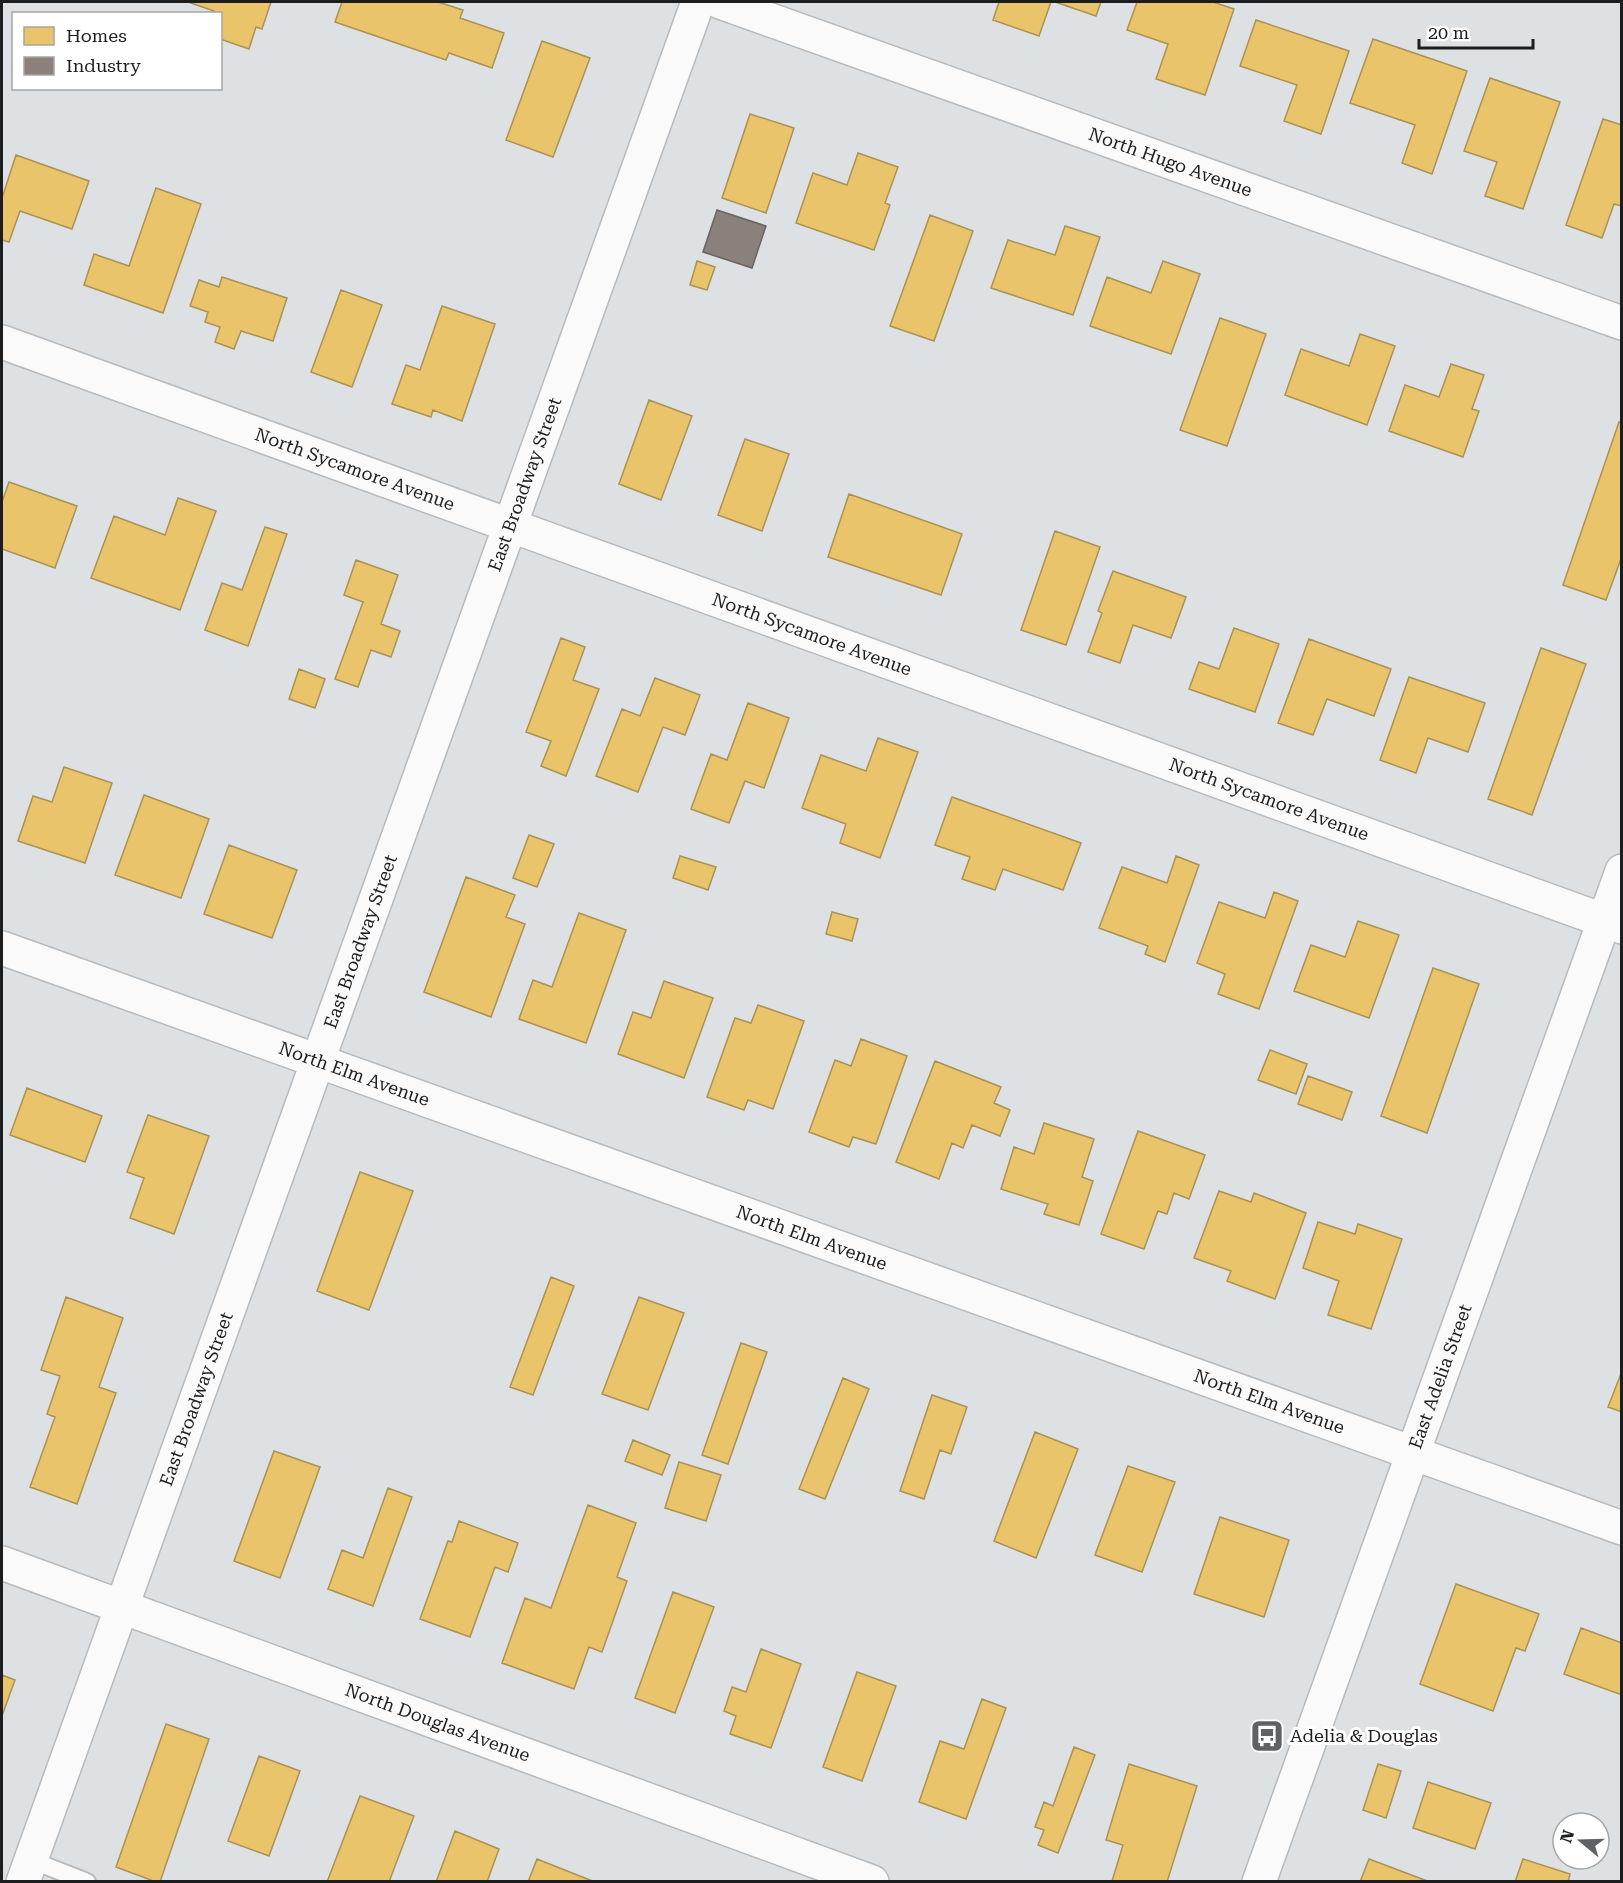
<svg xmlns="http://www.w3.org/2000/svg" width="1623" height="1883" font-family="'Roboto Serif',serif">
<rect width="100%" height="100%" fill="#dee1e4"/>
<!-- homes -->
<path fill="#e9c46a" stroke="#ab9254" stroke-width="1.5" d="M188,2H271L262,29L256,27L249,49L220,39V14H213L214,11Z
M342,2H438L463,10L460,18L504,33L492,68L449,53L446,60L335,22Z
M999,2H1051L1039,36L993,20Z
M1055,2H1101L1096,16Z
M1137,2H1213L1234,9L1205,95L1156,79L1168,44L1127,30Z
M1256,20L1349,51L1321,134L1284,121L1297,85L1240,66Z
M1373,39L1467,71L1432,174L1402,163L1415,125L1350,103Z
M542,41L590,58L553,157L506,140Z
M1490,78L1560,102L1523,209L1485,196L1497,162L1464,151Z
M750,114L794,128L766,213L722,198Z
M1603,119L1622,125V206L1614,204L1602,238L1566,225Z
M858,153L898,167L885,203L890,205L874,250L796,223L813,173L847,185Z
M16,155L89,181L72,229L20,211L9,242L2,240V198Z
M156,188L201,204L163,313L84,285L94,254L129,266Z
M930,215L973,231L934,341L890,326Z
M1065,226L1100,237L1073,315L991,288L1008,240L1055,255Z
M697,261L715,267L707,290L690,285Z
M1163,261L1200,274L1171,354L1090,326L1107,277L1151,293Z
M222,277L287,298L273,341L241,331L234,349L215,342L220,327L205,322L208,312L190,306L199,280L219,287Z
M341,290L382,305L352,387L311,372Z
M442,306L495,324L462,421L433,410L431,417L392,404L406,365L420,370Z
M1220,318L1266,334L1227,446L1180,430Z
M1360,334L1395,346L1367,425L1285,395L1301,349L1349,366Z
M1451,364L1484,375L1472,409L1479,411L1463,457L1389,431L1405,385L1439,397Z
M649,400L692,416L661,500L619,484Z
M1619,422L1622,423V556L1606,600L1563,585Z
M745,439L789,454L762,531L718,515Z
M9,482L77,506L55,568L2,549V502Z
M849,494L962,534L941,595L828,557Z
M178,498L216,511L180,610L91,578L114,516L165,535Z
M265,527L287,534L248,646L205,630L222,583L242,590Z
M1055,531L1100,547L1066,645L1021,630Z
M356,560L398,575L381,624L400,631L391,657L371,650L358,687L335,679L363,602L344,595Z
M1113,571L1186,597L1171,638L1133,625L1120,663L1088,652L1102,613L1098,611Z
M1234,628L1279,644L1255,712L1189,689L1199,662L1219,669Z
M561,638L585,647L573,680L599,689L566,776L541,766L551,741L526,732Z
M1309,639L1391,669L1374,716L1327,699L1313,735L1278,723Z
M1541,648L1586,664L1532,815L1488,799Z
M299,669L325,679L315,708L289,699Z
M1409,677L1485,703L1468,752L1428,738L1416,773L1380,760Z
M655,678L700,695L685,735L663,727L638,792L596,776L622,709L640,716Z
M748,703L789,718L764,788L745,781L729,823L691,809L711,754L727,760Z
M878,738L918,752L880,858L840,843L846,824L802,808L821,755L866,771Z
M64,767L112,783L85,863L18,841L33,796L52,802Z
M144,795L209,819L181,898L115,875Z
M952,797L1081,843L1063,890L1003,869L995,890L962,879L970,857L935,845Z
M529,835L554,844L537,887L513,878Z
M229,845L297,870L272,938L204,914Z
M680,856L716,867L708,890L673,878Z
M1176,856L1199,865L1165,962L1145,954L1148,946L1099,928L1122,867L1167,883Z
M466,877L515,895L506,917L525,924L491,1017L424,992Z
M1274,892L1298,901L1259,1009L1218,994L1225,974L1197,963L1219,902L1265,918Z
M832,912L858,919L852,941L826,934Z
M579,913L626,930L586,1043L519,1019L533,980L552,987Z
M1358,921L1399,935L1369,1018L1294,991L1311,945L1345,957Z
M1433,968L1479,984L1427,1133L1381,1116Z
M664,981L713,998L684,1078L618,1054L633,1012L651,1018Z
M758,1005L804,1021L773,1109L748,1100L744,1110L707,1097L735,1018L751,1023Z
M861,1039L907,1056L876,1144L853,1137L849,1147L809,1132L835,1060L851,1066Z
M1270,1050L1307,1064L1296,1094L1258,1080Z
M935,1061L1001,1087L994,1103L1010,1110L1000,1136L972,1125L963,1148L952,1143L939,1179L896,1162Z
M1308,1076L1352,1092L1342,1120L1298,1104Z
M27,1088L102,1116L85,1162L10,1135Z
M148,1115L209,1136L174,1234L130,1218L144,1178L127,1172Z
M1044,1123L1094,1139L1082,1177L1093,1181L1079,1225L1044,1214L1048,1204L1001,1189L1014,1147L1034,1154Z
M1138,1131L1205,1155L1189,1199L1174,1193L1167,1214L1158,1211L1144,1249L1101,1234Z
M360,1172L413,1191L369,1310L317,1291Z
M1219,1191L1251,1202L1254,1193L1306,1213L1275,1299L1227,1281L1231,1271L1194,1258Z
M1318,1222L1355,1234L1358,1224L1402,1239L1371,1329L1328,1315L1339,1281L1303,1268Z
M551,1277L574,1286L533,1395L510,1387Z
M66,1297L123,1318L99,1387L116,1393L77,1504L30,1487L55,1417L47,1414L60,1376L41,1370Z
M639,1297L684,1313L648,1410L602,1394Z
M741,1343L767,1352L728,1464L702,1455Z
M1622,1371V1412L1608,1407Z
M843,1378L869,1389L825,1499L799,1489Z
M932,1395L967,1407L951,1454L940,1450L924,1499L900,1491Z
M1035,1432L1078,1449L1036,1558L994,1541Z
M633,1440L670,1455L662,1475L625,1461Z
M274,1451L320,1467L280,1578L234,1561Z
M679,1462L721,1475L706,1521L665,1508Z
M1128,1466L1175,1482L1142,1572L1095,1555Z
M388,1488L412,1497L373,1606L328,1589L342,1550L363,1558Z
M588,1505L636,1523L617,1577L627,1581L602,1652L589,1647L574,1689L502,1663L525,1598L551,1608Z
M1220,1517L1289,1540L1264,1617L1194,1594Z
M459,1521L518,1543L508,1572L495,1567L470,1637L420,1619L448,1541L452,1542Z
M1456,1584L1539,1614L1525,1651L1516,1648L1493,1711L1420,1684Z
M673,1592L714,1607L675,1713L635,1698Z
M1581,1628L1622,1643V1695L1564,1674Z
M761,1649L801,1664L771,1748L730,1734L736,1716L724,1711L732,1687L746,1692Z
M857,1672L896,1686L862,1781L823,1767Z
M2,1675L15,1680L2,1716Z
M982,1699L1006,1708L966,1819L919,1802L940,1741L964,1749Z
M166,1724L209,1739L160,1882H156L116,1867Z
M1074,1747L1095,1755L1058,1853L1038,1845L1044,1830L1035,1827L1044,1802L1053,1806Z
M259,1756L300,1771L269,1856L228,1841Z
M1129,1764L1197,1786L1167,1882L1112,1881L1123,1845L1106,1840Z
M1378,1764L1401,1771L1386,1818L1363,1810Z
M1428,1782L1491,1803L1475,1849L1413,1828Z
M360,1796L414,1816L389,1882H327Z
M455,1831L499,1849L487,1882H436Z
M537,1859L595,1882H528Z
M1369,1859L1430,1882H1360Z
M1523,1859L1570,1874L1568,1882H1515Z"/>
<!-- industry -->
<path fill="#8a817c" stroke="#696360" stroke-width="1.5" d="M717,210L766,226L752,268L703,252Z"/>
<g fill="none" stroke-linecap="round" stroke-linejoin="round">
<!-- service casing -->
<g stroke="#b8babc" stroke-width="20">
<path id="service" d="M31,1860L87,1882"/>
</g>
<!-- minor casing -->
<g stroke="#b8babc" stroke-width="36">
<g id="minor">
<path id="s1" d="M720,2L1622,323"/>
<path id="s2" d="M2,342L1622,927"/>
<path id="s3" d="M2,948L1622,1528"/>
<path id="s4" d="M2,1563L872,1882"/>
<path id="s5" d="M23,1882L698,2"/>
<path id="s6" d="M1259,1882L1622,871"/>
</g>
</g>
<!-- service -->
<use href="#service" stroke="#fafafb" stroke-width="16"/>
<!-- minor -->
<use href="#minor" stroke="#fafafb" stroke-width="33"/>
</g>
<!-- icons -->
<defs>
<g id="bus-square" transform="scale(1.725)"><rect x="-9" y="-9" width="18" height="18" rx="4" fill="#5f6264" stroke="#fff"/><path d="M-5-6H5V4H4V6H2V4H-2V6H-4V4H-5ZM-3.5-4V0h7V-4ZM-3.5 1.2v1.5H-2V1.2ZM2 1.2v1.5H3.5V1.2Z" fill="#fff"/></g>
</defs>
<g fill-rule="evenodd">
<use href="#bus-square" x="1267" y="1736"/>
</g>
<g text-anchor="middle" stroke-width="6" stroke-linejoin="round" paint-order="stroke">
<!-- street labels -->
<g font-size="18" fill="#1b1d1f" stroke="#fff">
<text dy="6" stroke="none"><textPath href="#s1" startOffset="478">North Hugo Avenue</textPath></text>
<text dy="6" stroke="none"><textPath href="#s2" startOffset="375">North Sycamore Avenue</textPath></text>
<text dy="6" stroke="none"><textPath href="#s5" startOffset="1485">East Broadway Street</textPath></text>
<text dy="6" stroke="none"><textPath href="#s2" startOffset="861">North Sycamore Avenue</textPath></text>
<text dy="6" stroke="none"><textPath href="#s2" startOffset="1347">North Sycamore Avenue</textPath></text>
<text dy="6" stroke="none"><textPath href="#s5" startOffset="999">East Broadway Street</textPath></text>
<text dy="6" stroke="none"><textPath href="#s3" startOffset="374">North Elm Avenue</textPath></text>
<text dy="6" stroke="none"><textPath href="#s3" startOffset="860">North Elm Avenue</textPath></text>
<text dy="6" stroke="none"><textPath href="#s6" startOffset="537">East Adelia Street</textPath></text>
<text dy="6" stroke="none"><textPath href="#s5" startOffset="513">East Broadway Street</textPath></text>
<text dy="6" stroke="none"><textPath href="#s3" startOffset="1346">North Elm Avenue</textPath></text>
<text dy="6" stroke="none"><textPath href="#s4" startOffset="464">North Douglas Avenue</textPath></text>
</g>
<!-- poi labels -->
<g font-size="18" fill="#1b1d1f" stroke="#fff" text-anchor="start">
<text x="1290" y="1742">Adelia &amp; Douglas</text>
</g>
</g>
<!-- border -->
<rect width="1623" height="1883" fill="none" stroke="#1b1d1f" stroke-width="6"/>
<!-- legend -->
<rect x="12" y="12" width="210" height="78" fill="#ffffff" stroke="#a4a5a5" stroke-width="1.5"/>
<rect x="24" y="27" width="30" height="18" fill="#e9c46a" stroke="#a4a5a5" stroke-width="1.5"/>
<text x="66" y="42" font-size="18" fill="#1b1d1f">Homes</text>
<rect x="24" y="57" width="30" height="18" fill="#8a817c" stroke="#a4a5a5" stroke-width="1.5"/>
<text x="66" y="72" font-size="18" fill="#1b1d1f">Industry</text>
<!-- north arrow -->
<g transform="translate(1581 1841) rotate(289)"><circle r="28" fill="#ffffff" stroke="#a4a5a5" stroke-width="1.5"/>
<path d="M0-4.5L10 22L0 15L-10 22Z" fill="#5f6264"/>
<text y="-9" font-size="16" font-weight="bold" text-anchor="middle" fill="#1b1d1f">N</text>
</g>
<!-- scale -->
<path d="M1419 39v9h114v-9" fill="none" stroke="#1b1d1f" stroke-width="3"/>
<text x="1428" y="39" font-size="18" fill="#1b1d1f" stroke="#ffffff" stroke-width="4.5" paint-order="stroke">20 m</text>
</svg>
